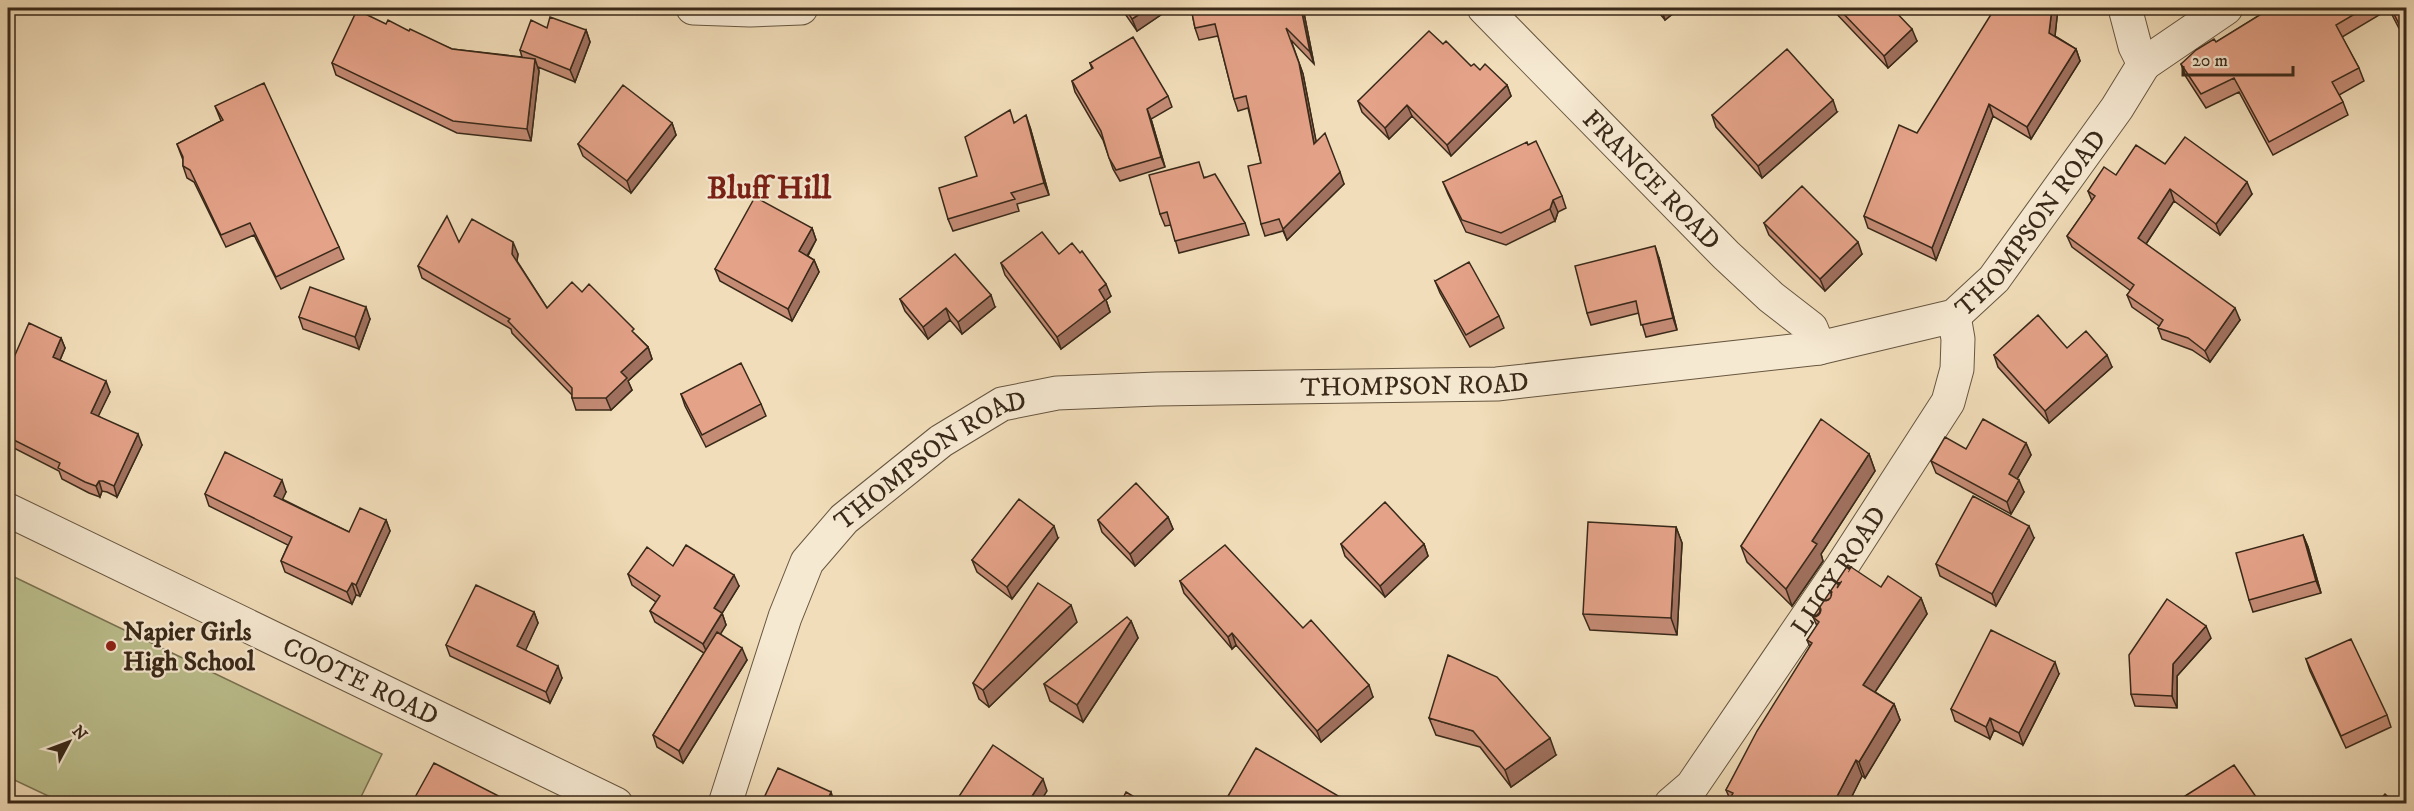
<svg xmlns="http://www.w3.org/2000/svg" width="2414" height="811" font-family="'IM FELL DW Pica',serif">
<rect width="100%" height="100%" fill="#f1ddb9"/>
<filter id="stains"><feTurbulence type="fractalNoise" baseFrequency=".00333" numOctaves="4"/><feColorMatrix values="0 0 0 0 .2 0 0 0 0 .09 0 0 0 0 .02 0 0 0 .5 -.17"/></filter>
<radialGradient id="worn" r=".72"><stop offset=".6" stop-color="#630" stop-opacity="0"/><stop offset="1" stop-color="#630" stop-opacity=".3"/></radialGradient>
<!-- green -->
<path fill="#bcc08e" stroke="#7a7454" stroke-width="1.5" d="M8,574L382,754L358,803H63L8,777Z"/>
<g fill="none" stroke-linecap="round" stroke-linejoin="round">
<!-- minor casing -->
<g stroke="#675641" stroke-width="35">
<g id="minor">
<path d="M693,8L750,10L801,8"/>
<path id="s1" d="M1484,8L1726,255L1771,297L1811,328L1819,348"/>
<path d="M2144,64L2226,8"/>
<path id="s2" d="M8,510L616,804"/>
<path id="s3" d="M725,804L785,617L807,562L844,519L941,441L1002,404L1057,393L1157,389L1497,384L1819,348L1954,316L1994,279L2117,108L2144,64L2135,46L2125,8"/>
<path id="s4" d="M1671,804L1692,786L1842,566L1948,402L1957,369L1958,339L1954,316"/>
</g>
</g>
<!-- minor -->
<use href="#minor" stroke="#f6e9d2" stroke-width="33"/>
</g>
<!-- wall -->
<path fill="#c48b75" stroke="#392919" stroke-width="1.5" d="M1121,8H1171L1137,31Z
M1191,8H1303L1314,64L1291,40L1303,74L1316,142L1344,184L1287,240L1283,231L1265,236L1261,224V163L1248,108L1238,111L1234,99L1218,36L1199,40L1195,28Z
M1655,8H1680L1665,20Z
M1831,8H1892L1917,41L1888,68Z
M2058,8L2055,36L2076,49L2080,61L2031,139L1993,116L1936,260L1868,228L1864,216L1917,133Z
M2271,8H2406V42L2389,9L2342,37L2359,68L2364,81L2339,95L2343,102L2348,115L2273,155L2239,92L2206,108L2186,77L2181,64Z
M386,24L409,31L452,49L522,57L520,50L547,28L586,30L590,42L575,82L538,67L539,71L531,141L457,133L336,75L332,63Z
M1443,44L1471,66L1480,70L1507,85L1511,96L1451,156L1412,116L1389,139L1362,112L1358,101Z
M1090,63L1168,96L1172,107L1151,119L1165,167L1120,181L1113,169L1103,140L1075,92L1072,81L1092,69Z
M215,106L339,247L344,259L281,289L254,235L226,247L194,182L187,178L183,166V160L177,144L221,121Z
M1837,112L1762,178L1716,127L1712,115Z
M1015,122L1030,127L1049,195L1017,204L1019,211L953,231L948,219Z
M672,123L676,135L631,193L583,156L578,144Z
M2165,164L2252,194L2220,235L2174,201L2146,244L2240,320L2210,362L2192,350L2162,339L2158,328L2159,326L2132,307L2127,295L2131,291L2072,247L2067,236L2092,201L2088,191L2116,175Z
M1205,177L1245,223L1249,235L1179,253L1171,225L1165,226L1160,214Z
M1443,182L1562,196L1566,208L1558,212L1555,221L1506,245L1466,232L1448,194Z
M1764,223L1862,254L1825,291L1769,235Z
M812,228L816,240L808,256L814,260L819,272L792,321L720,281L715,269Z
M459,242L518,254L517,261L547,308L582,292L637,336L648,347L652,359L628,381L632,390L611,410H576L572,398V395L512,333L511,329L422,278L418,266Z
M1059,254L1111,296L1106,300L1110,312L1061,349L1005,275L1001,263Z
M1659,258L1677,330L1646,337L1639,313L1591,325L1587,313Z
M1435,281L1499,316L1504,328L1470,347L1440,293Z
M900,299L995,307L962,334L950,320L928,339L905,311Z
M299,317L370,319L359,349L303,329Z
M61,338L65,348L60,360L110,392L98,416L142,445L117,497L107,492L102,491L100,497L89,493L62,479L59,471L12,447L9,453L8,452V371Z
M2067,348L2112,367L2049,423L1998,367L1994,355Z
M681,394L761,404L766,416L706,447L685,406Z
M2026,443L2031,455L2017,479L2024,492L2011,514L1936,473L1931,461L1966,449Z
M1869,454L1875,471L1821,554L1823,561L1792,606L1747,562L1741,546Z
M286,492L282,499L349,532L386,520L390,531L360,596L356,595L352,604L285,572L281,561L288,545L209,506L205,494Z
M1168,517L1173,529L1135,566L1102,532L1098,520Z
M1676,527L1682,543L1677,635L1590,630L1583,614Z
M2303,535L2308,547L2321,593L2253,612L2249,600Z
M1058,538L1012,599L977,572L972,560Z
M2034,538L1996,606L1940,576L1936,564Z
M1341,544H1424L1428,556L1385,597L1345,556Z
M673,566L739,586L722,613L726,625L720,634L747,660L683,763L657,747L653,735L704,653L655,622L650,611L656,602L632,585L628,574Z
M1180,581L1303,628L1373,697L1321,742L1236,645L1232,649L1184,593Z
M1881,587L1921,598L1927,614L1875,692L1894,704L1900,720L1865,778L1862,776L1848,804H1727L1730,799L1726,790L1810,647L1807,640L1817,626L1813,617Z
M534,612L538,623L525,650L562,678L550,703L450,656L446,645Z
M1131,621L1138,638L1083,722L1050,701L1044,684Z
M1077,622L989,707L979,699L973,683Z
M2211,638L2177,676V708L2135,706L2131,694Z
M2306,659L2387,715L2391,727L2346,748L2310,671Z
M2059,674L2023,745L1994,730L1990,739L1955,721L1951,709Z
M1429,718L1556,755L1511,787L1480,747L1436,735Z"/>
<!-- shaded-wall -->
<path fill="#a0715f" stroke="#392919" stroke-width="1.5" d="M1149,8H1171L1137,31L1132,19Z
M1301,8H1303L1314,64L1310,52Z
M1661,8H1680L1665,20Z
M2052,8H2058L2054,45L2049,33Z
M1912,29L1917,41L1888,68L1884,56Z
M586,30L590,42L575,82L570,70Z
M2076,49L2080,61L2031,139L2027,127Z
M535,59L539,71L531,141L527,129Z
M1299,63L1303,74L1319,156L1314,144Z
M1507,85L1511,96L1451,156L1447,145Z
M1833,100L1837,112L1762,178L1758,166Z
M1989,104L1993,116L1936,260L1932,248Z
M1407,105L1412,116L1389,139L1385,128Z
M1147,109L1151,119L1165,167L1161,157Z
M1026,115L1030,127L1049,195L1044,183Z
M672,123L676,135L631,193L627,181Z
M1340,172L1344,184L1287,240L1283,229Z
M2247,182L2252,194L2220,235L2216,224Z
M2170,189L2174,201L2142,250L2138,238Z
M1553,200L1558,212L1555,221L1550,209Z
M812,228L816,240L803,263L799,251Z
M513,242L518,254L516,266L512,254Z
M1858,242L1862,254L1825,291L1820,279Z
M1655,246L1659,258L1677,330L1673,318Z
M814,260L819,272L792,321L788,309Z
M1106,284L1111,296L1106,300L1110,312L1061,349L1057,337L1099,290Z
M991,295L995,307L962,334L958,322Z
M366,307L370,319L359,349L355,337Z
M946,308L950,320L928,339L923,327Z
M2235,308L2240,320L2210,362L2205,351Z
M61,338L65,348L57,367L53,357Z
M648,347L652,359L628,381L632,390L611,410L606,398L621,372Z
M2107,355L2112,367L2049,423L2045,411Z
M106,381L110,392L95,423L91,413Z
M138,434L142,445L117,497L114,486Z
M8,437L12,447L9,453L8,448Z
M2026,443L2031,455L2013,486L2009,474Z
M1869,454L1875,471L1821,554L1823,561L1792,606L1786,589L1812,541Z
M282,480L286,492L279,507L274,496Z
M2019,480L2024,492L2011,514L2007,502Z
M99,481L102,491L100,497L96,486Z
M1168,517L1173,529L1135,566L1130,554Z
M386,520L390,531L360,596L356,585Z
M1054,526L1058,538L1012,599L1007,587Z
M2029,526L2034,538L1996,606L1992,594Z
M1676,527L1682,543L1677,635L1671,618Z
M2303,535L2308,547L2321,593L2316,581Z
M1424,544L1428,556L1385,597L1380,586Z
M734,575L739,586L718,620L714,608Z
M352,583L356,595L352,604L347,592Z
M1921,598L1927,614L1869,701L1863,685Z
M1071,605L1077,622L989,707L983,690Z
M534,612L538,623L522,658L517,646Z
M722,613L726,625L708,655L703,644Z
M1131,621L1138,638L1083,722L1077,705Z
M2206,626L2211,638L2177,676V708L2172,696L2173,664Z
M1232,633L1236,645L1232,649L1228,637Z
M742,648L747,660L683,763L679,751Z
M2055,662L2059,674L2023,745L2019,733Z
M558,666L562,678L550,703L546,692Z
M1369,685L1373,697L1321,742L1317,731Z
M1894,704L1900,720L1865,778L1859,762Z
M1990,718L1994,730L1990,739L1986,727Z
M1550,738L1556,755L1511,787L1505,770Z
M1856,760L1862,776L1848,804H1833Z
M1043,779L1047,791L1039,804H1027Z
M831,792L835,804H826Z
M1340,797L1342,804H1335Z"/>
<!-- building -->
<path fill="#e4a288" stroke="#392919" stroke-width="1.5" d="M1125,8H1149L1132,19Z
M1191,8H1301L1310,52L1286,28L1299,63L1314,144L1325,133L1340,172L1283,229L1279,219L1261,224L1248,166L1261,163L1246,96L1234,99L1215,24L1195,28Z
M1838,8H1892L1912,29L1884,56Z
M1995,8H2052L2049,33L2076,49L2027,127L1989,104L1932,248L1864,216L1899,125L1917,133Z
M2271,8H2365L2336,25L2359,68L2332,82L2343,102L2269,142L2234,78L2201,94L2181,64L2196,50L2214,39L2216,42Z
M2391,8H2406V38Z
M357,10L386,24L388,20L409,31L410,29L452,49L535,59L527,129L453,121L332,63Z
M550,17L586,30L570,70L520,50L531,20L547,28Z
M1429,31L1443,44L1446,41L1471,66L1474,64L1480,70L1485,64L1507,85L1447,145L1407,105L1385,128L1358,101Z
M1133,37L1168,96L1147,109L1161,157L1116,170L1109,158L1101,131L1072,81L1093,68L1090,63Z
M1787,49L1833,100L1758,166L1712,115Z
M264,83L339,247L276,277L250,223L221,235L190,170L183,166V157L177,144L223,120L215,106Z
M623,85L672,123L627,181L578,144Z
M1010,110L1014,123L1026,115L1044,183L1011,193L1015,199L948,219L939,188L977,176L965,137Z
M2185,137L2247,182L2216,224L2170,189L2138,238L2235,308L2205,351L2188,338L2158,328L2163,320L2127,295L2134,285L2067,236L2095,196L2088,191L2104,167L2116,175L2136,145L2165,164Z
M1536,141L1562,196L1553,200L1550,209L1501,233L1462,220L1443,182L1527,142L1528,145Z
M1199,162L1204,178L1215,174L1245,223L1175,241L1167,212L1160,214L1149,175Z
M1802,186L1858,242L1820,279L1764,223Z
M755,197L812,228L799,251L814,260L788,309L715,269Z
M447,216L459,242L472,219L513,242L512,254L547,308L572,282L582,292L589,284L634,329L632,331L648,347L621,372L627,378L606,398H572V388L508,321L510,319L418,266Z
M1042,232L1059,254L1072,243L1080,253L1082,251L1106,284L1099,290L1105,300L1057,337L1001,263Z
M1655,246L1673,318L1641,325L1636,301L1587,313L1575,266Z
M955,254L991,295L958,322L946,308L923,327L900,299Z
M1469,262L1499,316L1466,335L1435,281Z
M310,287L366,307L355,337L299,317Z
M2038,315L2067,348L2086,331L2107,355L2045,411L1994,355Z
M29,323L61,338L53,357L106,381L91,413L138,434L114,486L103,481H99L96,486L85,482L58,468L60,463L8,437V438V371Z
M741,363L761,404L702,435L681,394Z
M1821,419L1869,454L1812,541L1817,544L1786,589L1741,546Z
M1983,419L2026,443L2009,474L2019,480L2007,502L1931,461L1945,437L1966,449Z
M225,452L282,480L274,496L349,532L360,508L386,520L356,585L352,583L347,592L281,561L292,537L205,494Z
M1136,483L1168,517L1130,554L1098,520Z
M1973,496L2029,526L1992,594L1936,564Z
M1019,499L1054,526L1007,587L972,560Z
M1385,502L1424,544L1380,586L1341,544Z
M1588,522L1676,527L1671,618L1583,614Z
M2303,535L2316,581L2249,600L2236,553Z
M686,545L734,575L714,608L722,613L703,644L650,611L660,596L628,574L647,547L673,566Z
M1225,545L1303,628L1311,620L1369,685L1317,731L1232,633L1228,637L1180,581Z
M1848,565L1881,587L1888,576L1921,598L1863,685L1894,704L1859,762L1856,760L1833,804H1727L1733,793L1726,790L1757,731L1812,643L1807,640L1819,622L1813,617Z
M1038,583L1071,605L983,690L973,683Z
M476,585L534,612L517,646L558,666L546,692L446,645Z
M2167,599L2206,626L2173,664L2172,696L2131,694L2129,655Z
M1127,617L1131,621L1077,705L1044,684Z
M1991,630L2055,662L2019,733L1990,718L1986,727L1951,709Z
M717,632L742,648L679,751L653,735Z
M2351,639L2387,715L2341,736L2306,659Z
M1448,655L1497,677L1550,738L1505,770L1473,731L1429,718Z
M993,745L1043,779L1027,804H951L954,800L956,801Z
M1256,748L1340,797L1335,804H1226L1224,803Z
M434,763L514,804H408L411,797L414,799Z
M2234,765L2261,804H2175L2174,803Z
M778,768L831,792L826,804H761Z
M1126,792L1146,804H1120Z
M2385,794L2396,804H2376Z"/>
<!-- markers -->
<circle fill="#8f2418" stroke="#f6e9d2" stroke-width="2" cx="111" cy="646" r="6"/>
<g text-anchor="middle" stroke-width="4.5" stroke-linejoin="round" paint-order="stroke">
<!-- street labels -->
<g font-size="26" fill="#392919" stroke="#f6e9d2">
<text dy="9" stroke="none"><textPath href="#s1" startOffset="240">FRANCE ROAD</textPath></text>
<text dy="9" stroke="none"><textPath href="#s3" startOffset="1588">THOMPSON ROAD</textPath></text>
<text dy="9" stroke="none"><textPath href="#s3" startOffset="922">THOMPSON ROAD</textPath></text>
<text dy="9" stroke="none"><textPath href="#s3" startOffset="418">THOMPSON ROAD</textPath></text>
<text dy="9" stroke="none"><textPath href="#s4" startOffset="288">LUCY ROAD</textPath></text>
<text dy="9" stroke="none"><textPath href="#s2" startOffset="392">COOTE ROAD</textPath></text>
</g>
<!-- poi labels -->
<g font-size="26" font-weight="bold" fill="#392919" stroke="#f6e9d2" text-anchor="start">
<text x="123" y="640">Napier Girls<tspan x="123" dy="30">High School</tspan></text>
</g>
<!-- district labels -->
<g font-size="32" font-weight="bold" fill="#7a1f14" stroke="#f6e9d2">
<text x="769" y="198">Bluff Hill</text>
</g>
</g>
<!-- margin -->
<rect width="2414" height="811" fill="none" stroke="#f1ddb9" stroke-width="30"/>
<rect x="9" y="9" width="2396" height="793" fill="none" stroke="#392919" stroke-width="3"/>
<rect x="15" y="15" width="2384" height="781" fill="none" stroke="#392919" stroke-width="1.5"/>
<!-- north arrow -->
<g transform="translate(69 742) rotate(49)" stroke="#f6e9d2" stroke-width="4.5" paint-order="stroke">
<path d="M0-4.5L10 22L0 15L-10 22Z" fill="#392919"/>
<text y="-9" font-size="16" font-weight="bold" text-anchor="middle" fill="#392919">N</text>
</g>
<!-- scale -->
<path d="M2183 66v9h110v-9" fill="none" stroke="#392919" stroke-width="3"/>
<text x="2192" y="66" font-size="18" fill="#392919" stroke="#f6e9d2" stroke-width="4.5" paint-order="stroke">20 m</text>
<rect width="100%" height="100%" filter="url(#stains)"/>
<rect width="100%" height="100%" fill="url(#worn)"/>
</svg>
